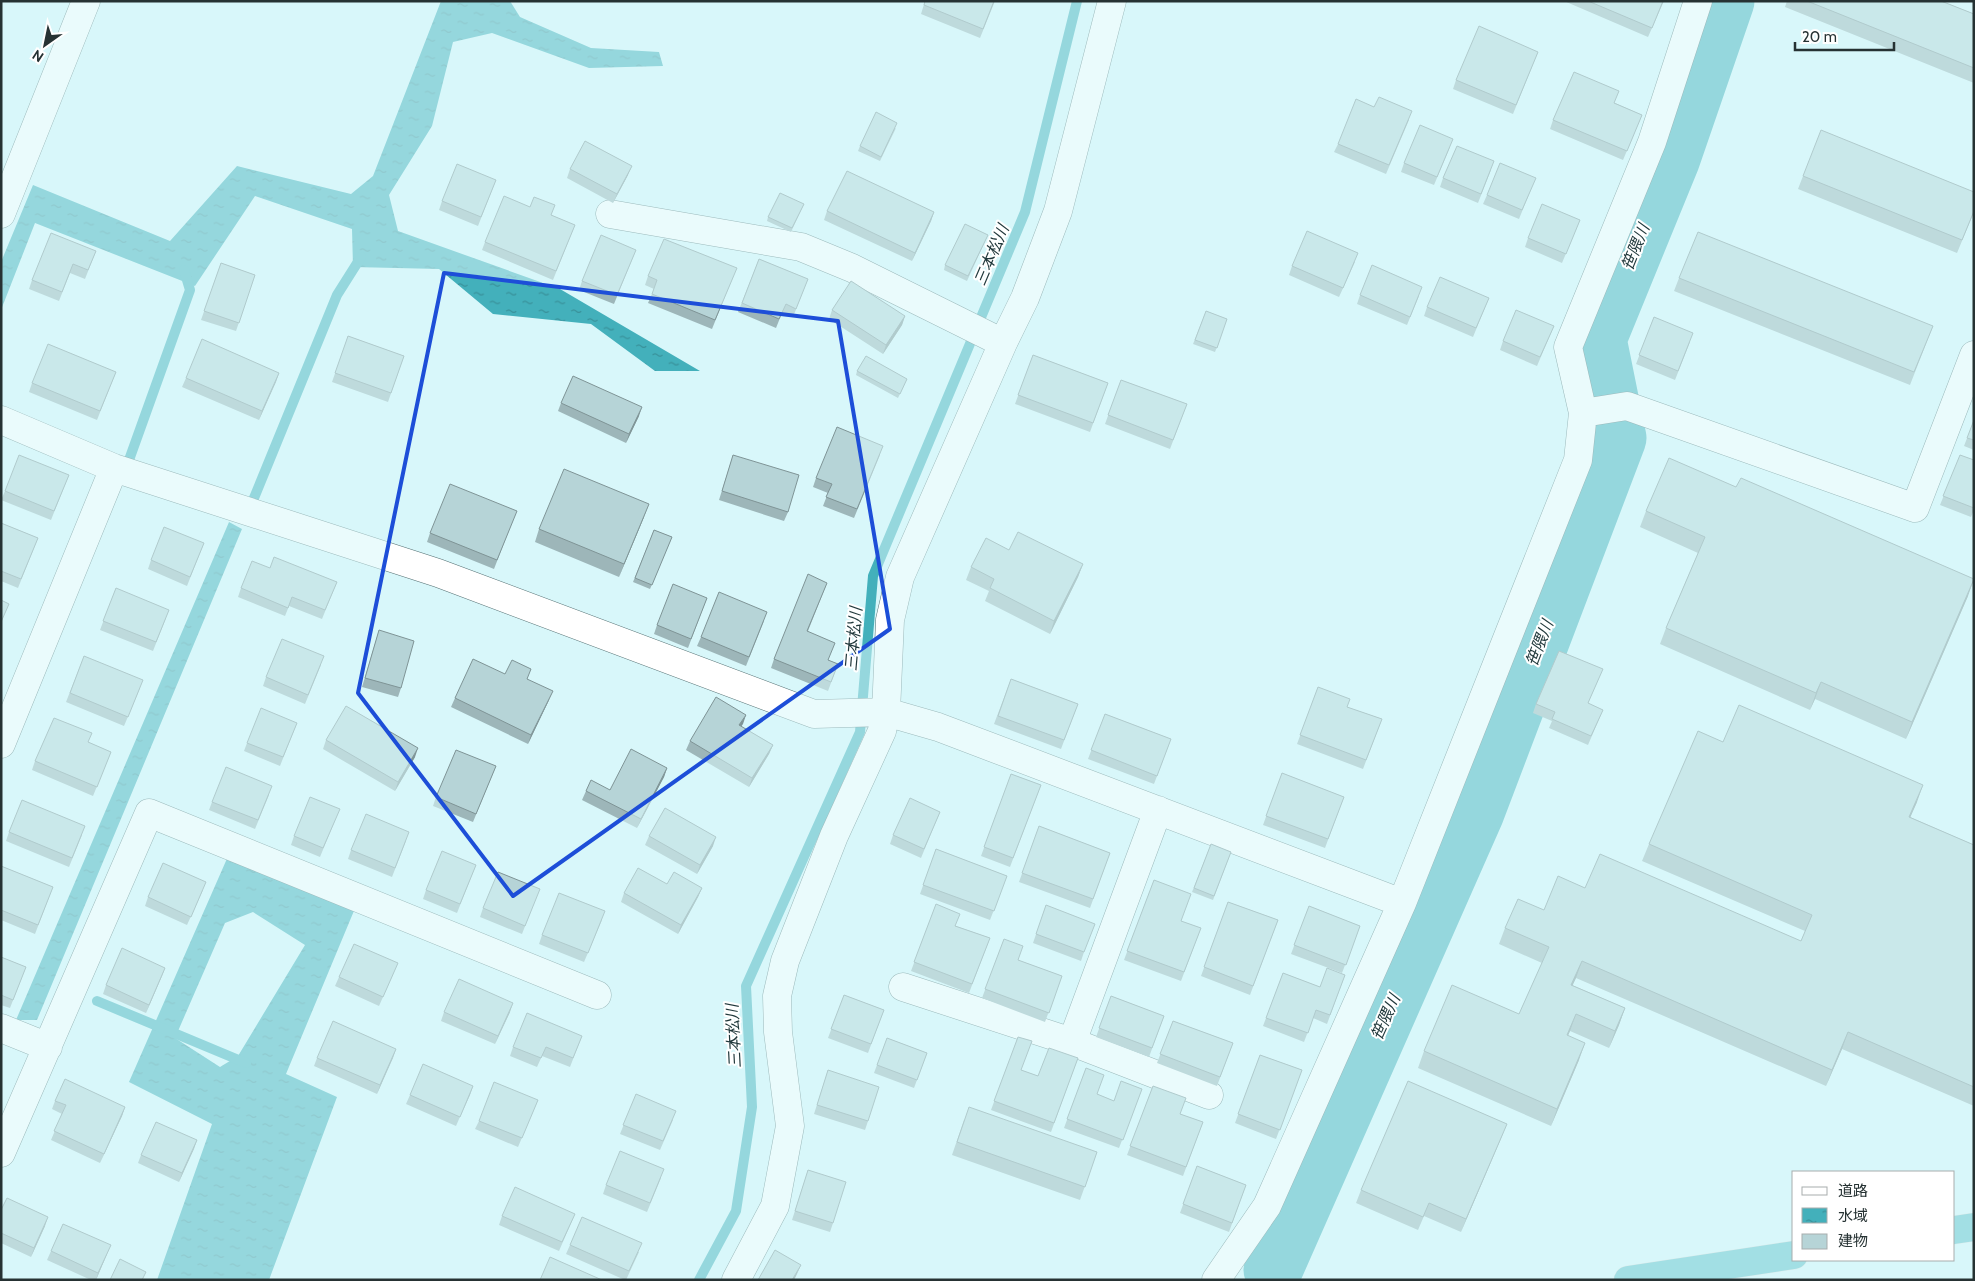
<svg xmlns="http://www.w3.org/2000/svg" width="1975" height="1281" font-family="Cabin,'Noto Sans JP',sans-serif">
<defs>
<pattern id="water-ripples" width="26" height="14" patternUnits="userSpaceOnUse" patternTransform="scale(1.25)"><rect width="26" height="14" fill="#43b0bb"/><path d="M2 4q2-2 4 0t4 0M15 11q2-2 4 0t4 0" fill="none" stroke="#389099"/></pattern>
</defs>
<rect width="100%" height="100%" fill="#d8f7fa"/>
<!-- water -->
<path fill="url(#water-ripples)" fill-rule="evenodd" d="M441,1H510L520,17L591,48L659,52L663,66L589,68L492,33L453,42L432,126L389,195L398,231L560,289L700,371H655L591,324L493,314L439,269L353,267L352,229L255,196L195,286L35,223L1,310V262L33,185L170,241L237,166L351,194L373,176Z
M229,522L242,529L37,1020H16Z
M229,854L356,906L286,1074L337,1097L269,1280H157L212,1124L129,1082ZM253,912L305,945L238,1056L220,1067L175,1038L225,923Z"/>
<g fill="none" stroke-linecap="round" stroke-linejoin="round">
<!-- stream -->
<path stroke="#43b0bb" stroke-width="10" d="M129,460L190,290L184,270
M254,498L337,295L361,257
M97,1001L246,1063
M699,1280L736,1211L752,1107L746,986L860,732L873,576L1025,212L1077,1"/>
<!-- river -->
<path stroke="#43b0bb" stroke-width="59" d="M1273,1270L1475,812L1617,438L1597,339L1671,158L1725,1"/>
<!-- minor casing -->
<g stroke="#547073" stroke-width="29">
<path id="minor" d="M1,214L86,1
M610,214L801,247L852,268L1003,343
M1583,413L1627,406L1915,508L1974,355
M1,420L114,468L438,573L814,714L886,712L938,727L1402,903
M1,744L114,468
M903,987L1072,1042L1209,1095
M1,1028L48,1047
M1072,1042L1158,810
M1,1153L149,813L597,995
M736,1280L775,1206L790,1126L778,1032L777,996L785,961L834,836L882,731L886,712L890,620L900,577L1003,343L1025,298L1058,211L1112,1
M1216,1280L1267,1206L1402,903L1578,460L1583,413L1568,347L1652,142L1698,1"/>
</g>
<!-- trunk casing -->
<g stroke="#dcdede" stroke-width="29">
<path id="trunk" d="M1954,1230L1974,1227
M1628,1280L1794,1255"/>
</g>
<!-- minor -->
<use href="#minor" stroke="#fff" stroke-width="28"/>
<!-- trunk -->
<use href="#trunk" stroke="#60c0ca" stroke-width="28"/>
</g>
<!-- wall -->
<path fill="#9db6b9" d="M925,1H995L980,38L921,14Z
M1564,1H1664L1648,37Z
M1787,1H1941L1974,14V83L1785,7Z
M1538,52L1513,114L1453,89L1456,80Z
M1615,103L1642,115L1623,160L1550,129L1553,120Z
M1374,107L1409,120L1386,174L1334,152L1338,144Z
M896,128L880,161L858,151L860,146Z
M1450,147L1434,185L1401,172L1404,163Z
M570,169L628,175L613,203L567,178Z
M1491,170L1478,203L1440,187L1443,178Z
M1803,176L1974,192V212L1957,253L1798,189Z
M496,180L478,226L439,210L442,201Z
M1532,187L1519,219L1483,204L1487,195Z
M804,204L791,232L767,221L768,217Z
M827,211L934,212L931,221L912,261L824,220Z
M551,215L575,225L553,280L482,250L485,242Z
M1580,220L1562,263L1525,247L1528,238Z
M988,235L967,281L944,270L945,265Z
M636,250L614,304L579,290L582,281Z
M96,251L85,279L70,273L59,301L29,289L32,280Z
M759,259L808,279L793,317L782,313L776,328L738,312Z
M1355,262L1339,297L1289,275L1292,266Z
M221,263L255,275L236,331L201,320Z
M648,276L733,277L712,329L648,303L654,289L645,285Z
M1679,278L1933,326L1910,385L1674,291Z
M1360,295L1419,296L1407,325L1357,304Z
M1489,298L1473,337L1424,316L1427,307Z
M832,310L905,316L902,325L883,354L829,319Z
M1206,311L1227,319L1215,352L1193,344Z
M1654,317L1690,342L1675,380L1636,364Z
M1554,326L1537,366L1500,350L1503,341Z
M348,336L404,356L388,402L332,382Z
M1033,355L1108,383L1090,432L1015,404Z
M857,371L907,379L898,398L856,375Z
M116,372L97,420L29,392L32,383Z
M279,373L259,420L182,387L186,378Z
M1121,380L1187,404L1170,449L1105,424Z
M561,403L639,416L626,443L558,411Z
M1974,420V450L1964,446Z
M733,455L788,512L784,521L719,500Z
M880,455L854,518L823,506L828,493L813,487L816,478Z
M1960,455L1974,460V510L1971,517L1940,505Z
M69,475L51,520L1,500L5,491Z
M1646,511L1968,596L1906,739L1815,699L1810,710L1660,644L1666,628L1698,553L1640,527Z
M644,517L619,577L535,542L539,529Z
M513,520L494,569L427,542L430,533Z
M1,523L38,538L18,588L1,581Z
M654,530L672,537L650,589L633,582Z
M204,543L187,586L148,569L151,560Z
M1009,550L1083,564L1078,577L1050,634L985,601L989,591L966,580L971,567Z
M270,568L337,582L322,619L289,606L285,616L238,597L241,588Z
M827,583L808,631L828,660L838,664L828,691L771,668L774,659Z
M116,588L166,618L153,651L100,630Z
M707,598L688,648L654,634L657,625Z
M764,621L746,666L697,646L701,637Z
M379,630L401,688L398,697L362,687Z
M84,656L140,688L124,726L66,702Z
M321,665L305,704L263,686L266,677Z
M505,674L528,679L549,700L528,744L451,707L455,698Z
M1599,678L1588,703L1603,710L1588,745L1549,728L1552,721L1533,713L1536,704Z
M1011,679L1078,704L1061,749L994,724Z
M1318,687L1347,707L1382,719L1363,769L1297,744Z
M1105,714L1171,739L1154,784L1088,759Z
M746,715L741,726L773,745L769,754L749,787L686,750L690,741Z
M297,723L280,766L244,751L247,743Z
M326,740L415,757L395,791L323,749Z
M88,742L111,752L93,796L32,770L35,761Z
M1723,742L1917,802L1910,817L1974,845V1106L1842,1049L1826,1086L1576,978L1572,985L1625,1008L1619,1025L1609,1048L1570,1031L1568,1035L1579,1060L1551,1126L1418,1068L1424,1051L1519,1014L1542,963L1499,944L1505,928L1544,910L1585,888L1801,941L1805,931L1642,861L1649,844Z
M496,766L473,822L433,806L436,797Z
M667,768L664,777L637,828L582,800L586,791L610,790Z
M1282,773L1344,797L1325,848L1263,825Z
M1011,774L1041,785L1010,867L981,856Z
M269,795L255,829L209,810L212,802Z
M940,812L921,858L890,844L893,835Z
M336,818L320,857L291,845L294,836Z
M1039,826L1110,853L1090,908L1019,882Z
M9,832L82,835L69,867L6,841Z
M649,836L713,846L697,874L645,845Z
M406,841L392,877L348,859L351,850Z
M1211,844L1231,852L1213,900L1192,892Z
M936,849L1007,876L990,920L920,894Z
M476,865L457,913L423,899L426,890Z
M1,866L53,887L35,934L1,920Z
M1154,880L1181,921L1201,928L1181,981L1124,960Z
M667,884L702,888L698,897L678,934L621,902L624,893Z
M203,890L187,925L145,906L148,897Z
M536,898L522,934L480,917L483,908Z
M1228,902L1278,920L1250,995L1201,976Z
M936,904L956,926L990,938L969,993L911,971Z
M1046,905L1084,952L1081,961L1033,943Z
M1309,906L1360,926L1342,973L1291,954Z
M602,920L584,962L539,944L542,935Z
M1004,939L1018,960L1062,976L1045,1022L982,998Z
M1,957L26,967L10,1008L1,1005Z
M165,968L146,1013L103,994L106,985Z
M394,972L379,1006L335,986L339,977Z
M1283,973L1320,987L1345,975L1327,1024L1313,1018L1304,1042L1263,1026Z
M844,995L884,1010L868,1053L828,1038Z
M1111,996L1164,1016L1149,1057L1096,1037Z
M444,1012H510L495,1044L441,1021Z
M1173,1021L1233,1043L1217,1086L1157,1063Z
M582,1036L570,1067L542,1056L537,1067L510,1056L513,1047Z
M1018,1037L1021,1070L1038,1076L1078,1058L1051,1132L991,1110Z
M887,1038L927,1053L914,1088L874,1073Z
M396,1049L377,1094L314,1066L317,1058Z
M1260,1055L1302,1070L1276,1139L1235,1123Z
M1086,1068L1097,1094L1114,1101L1142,1089L1119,1148L1064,1128Z
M828,1070L868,1121L865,1130L814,1114Z
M473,1086L456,1126L406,1104L410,1095Z
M1153,1086L1180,1114L1203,1122L1183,1176L1127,1155Z
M636,1094L673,1120L660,1150L620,1134Z
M538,1100L518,1147L475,1129L479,1121Z
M55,1101L125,1107L122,1116L100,1163L51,1140L62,1114L52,1109Z
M964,1120L1097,1152L1080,1200L952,1155Z
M1502,1136L1461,1232L1424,1216L1418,1230L1356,1203L1361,1190Z
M197,1140L179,1182L138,1163L141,1155Z
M1197,1166L1246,1185L1229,1232L1180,1213Z
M808,1170L833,1223L830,1232L792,1220Z
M661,1178L647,1212L603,1194L606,1185Z
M1,1210L45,1226L31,1257L1,1243Z
M575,1214L559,1251L499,1225L502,1216Z
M570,1245L639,1252L626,1280H625L566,1254Z
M51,1251L107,1254L96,1280H91L47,1260Z"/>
<!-- shaded-wall -->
<path fill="#7f9496" d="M632,166L628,175L613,203L617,194Z
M934,212L931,221L912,261L915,253Z
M905,316L902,325L883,354L886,345Z
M279,373L276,382L259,420L262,411Z
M642,407L639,416L626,443L629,434Z
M649,504L644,517L619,577L624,564Z
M1083,564L1078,577L1050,634L1054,621Z
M1974,579L1968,596L1906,739L1912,722Z
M1821,682L1815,699L1810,710L1816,693Z
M553,691L549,700L528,744L531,735Z
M746,715L743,724L736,734L739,725Z
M773,745L769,754L749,787L752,778Z
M418,748L415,757L395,791L398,782Z
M667,768L664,777L637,828L641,819Z
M1923,785L1917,802L1903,834L1909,817Z
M716,837L713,846L697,874L700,865Z
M702,888L698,897L678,934L681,925Z
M1582,961L1576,978L1565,1002L1571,985Z
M165,968L162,976L146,1013L149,1005Z
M513,1003L510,1012L495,1044L498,1036Z
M1625,1008L1619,1025L1609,1048L1615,1031Z
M1576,1014L1570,1031L1561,1052L1567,1035Z
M1848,1032L1842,1049L1826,1086L1832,1070Z
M1585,1043L1579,1060L1551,1126L1557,1109Z
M396,1049L393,1058L377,1094L380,1085Z
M473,1086L470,1095L456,1126L460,1117Z
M125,1107L122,1116L100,1163L104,1154Z
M1507,1124L1502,1136L1461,1232L1466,1219Z
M197,1140L194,1149L179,1182L182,1173Z
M48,1217L45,1226L31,1257L34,1248Z
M111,1245L107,1254L96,1280L98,1273Z
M801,1265L797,1274L794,1280H792Z"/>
<!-- building -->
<path fill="#b6d4d7" stroke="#7f9496" d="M925,1H994L983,29L924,5Z
M1588,1H1663L1652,28Z
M1807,1H1941L1974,14V68Z
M1479,26L1538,52L1516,105L1456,80Z
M1574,72L1619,91L1614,103L1642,115L1627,151L1553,120Z
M1379,97L1412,111L1389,165L1338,144L1356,99L1374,107Z
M876,112L897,123L881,157L860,146Z
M1420,125L1453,139L1437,177L1404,163Z
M1821,130L1974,192V211L1962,240L1803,176Z
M585,141L632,166L617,194L570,169Z
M1457,146L1494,161L1481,194L1443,178Z
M1500,163L1536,178L1522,210L1487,195Z
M457,164L496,180L481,217L442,201Z
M847,171L934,212L915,253L827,211Z
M780,193L804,204L792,228L768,217Z
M504,196L530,207L534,197L555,205L551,215L575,225L556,271L485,242Z
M1542,204L1580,220L1566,254L1528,238Z
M965,224L988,235L968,276L945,265Z
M1307,231L1358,253L1343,288L1292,266Z
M1698,232L1933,326L1914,372L1679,278Z
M51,233L96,251L88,270L73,264L62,292L32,280Z
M601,235L636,250L617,295L582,281Z
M664,239L737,268L715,320L652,294L657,280L648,276Z
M759,259L808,279L796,309L786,304L779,319L742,303Z
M221,263L255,275L239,323L204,311Z
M1372,265L1422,287L1410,317L1360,295Z
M1440,277L1489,298L1476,328L1427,307Z
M851,281L905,316L886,345L832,310Z
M1516,310L1554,326L1540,357L1503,341Z
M1206,311L1227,319L1217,348L1195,340Z
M1654,317L1693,333L1678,371L1639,355Z
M348,336L404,356L391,393L335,373Z
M202,339L279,373L262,411L186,378Z
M48,344L116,372L100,411L32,383Z
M1033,355L1108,383L1093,423L1018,395Z
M866,356L907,379L900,394L857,371Z
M573,376L642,407L629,434L561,403Z
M1121,380L1187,404L1173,440L1108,415Z
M1974,420V440L1967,438Z
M837,427L883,446L857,509L826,497L832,484L816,478Z
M19,455L69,475L54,511L5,491Z
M733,455L799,475L788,512L722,491Z
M1960,455L1974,460V508L1943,496Z
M1669,458L1736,487L1741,478L1974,579L1912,722L1821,682L1816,693L1666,628L1705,537L1646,511Z
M564,469L649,504L624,564L539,529Z
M450,484L517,511L497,560L430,533Z
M1,523L38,538L21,579L1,571Z
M164,527L204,543L190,577L151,560Z
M654,530L672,537L652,585L635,578Z
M1018,532L1083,564L1054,621L990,588L994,579L971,567L986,538L1009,550Z
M274,557L337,582L325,610L292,597L288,608L241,588L252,561L270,568Z
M808,574L827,583L807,631L835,643L828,660L838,664L831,682L774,659Z
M673,584L707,598L691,639L657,625Z
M116,588L169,610L156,642L103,621Z
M719,592L767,612L749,657L701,637Z
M1,600L9,604L1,622Z
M379,630L414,641L401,688L365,678Z
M282,639L324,656L308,695L266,677Z
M1559,651L1603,669L1588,703L1603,710L1591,736L1552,719L1555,712L1536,704Z
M84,656L143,680L128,717L70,693Z
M473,659L505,674L512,660L531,669L527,679L553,691L531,735L455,698Z
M1011,679L1078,704L1064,740L998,716Z
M1318,687L1350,699L1347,707L1382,719L1366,760L1300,735Z
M716,697L746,715L739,725L773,745L752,778L690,741Z
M1739,705L1923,785L1909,817L1974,845V1087L1848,1032L1832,1070L1582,961L1571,985L1625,1008L1615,1031L1576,1014L1567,1035L1585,1043L1557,1109L1424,1051L1452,985L1519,1014L1549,947L1505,928L1518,899L1544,910L1558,876L1585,888L1600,854L1801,941L1812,915L1649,844L1698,731L1723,742Z
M346,706L418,748L398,782L326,740Z
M261,708L297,723L283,757L247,743Z
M1105,714L1171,739L1157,776L1091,750Z
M54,718L92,733L88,742L111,752L97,787L35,761Z
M631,749L667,768L641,819L586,791L591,780L610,790Z
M456,750L496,766L476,814L436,797Z
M226,767L272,786L258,820L212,802Z
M1282,773L1344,797L1328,839L1266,816Z
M1011,774L1041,785L1013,858L984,847Z
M310,797L340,809L323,848L294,836Z
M910,798L940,812L924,849L893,835Z
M22,800L85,826L72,858L9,832Z
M665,808L716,837L700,865L649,836Z
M366,814L409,832L395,868L351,850Z
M1039,826L1110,853L1093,899L1022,873Z
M1211,844L1231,852L1214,896L1194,888Z
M936,849L1007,876L994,911L923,885Z
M442,851L476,865L460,904L426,890Z
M163,863L206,882L191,917L148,897Z
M1,866L53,887L38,925L1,910Z
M638,868L667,884L674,872L702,888L681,925L624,893Z
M498,872L540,889L525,926L483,908Z
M1154,880L1191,894L1181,921L1201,928L1184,972L1127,951Z
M559,893L605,911L588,953L542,935Z
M1228,902L1278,920L1253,986L1204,967Z
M936,904L960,914L955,926L990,938L972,984L914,962Z
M1046,905L1095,924L1084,952L1036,934Z
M1309,906L1360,926L1346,965L1294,945Z
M1004,939L1023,946L1018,960L1062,976L1049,1013L985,989Z
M354,944L398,963L383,997L339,977Z
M122,948L165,968L149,1005L106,985Z
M1,957L26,967L13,1000L1,995Z
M1327,968L1345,975L1330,1015L1316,1010L1308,1033L1266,1018L1283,973L1320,987Z
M459,979L513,1003L498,1036L444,1012Z
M844,995L884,1010L871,1044L831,1029Z
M1111,996L1164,1016L1152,1048L1099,1028Z
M527,1013L582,1036L573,1058L546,1047L541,1058L513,1047Z
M333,1021L396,1049L380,1085L317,1058Z
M1173,1021L1233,1043L1220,1077L1160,1054Z
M1018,1037L1032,1041L1021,1070L1038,1076L1049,1048L1078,1058L1054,1123L994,1101Z
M887,1038L927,1053L917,1080L877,1065Z
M1260,1055L1302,1070L1280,1130L1238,1114Z
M423,1064L473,1086L460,1117L410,1095Z
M1086,1068L1104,1075L1097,1094L1114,1101L1121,1081L1142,1089L1123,1140L1067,1119Z
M828,1070L879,1087L868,1121L817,1105Z
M65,1079L125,1107L104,1154L54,1131L66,1105L55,1101Z
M1408,1081L1507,1124L1466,1219L1429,1203L1423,1217L1361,1190Z
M494,1082L538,1100L522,1138L479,1121Z
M1153,1086L1186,1098L1180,1114L1203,1122L1186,1167L1130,1146Z
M636,1094L676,1111L663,1141L623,1125Z
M969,1107L1097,1152L1085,1187L957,1142Z
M156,1122L197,1140L182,1173L141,1155Z
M620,1151L664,1169L650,1203L606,1185Z
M1197,1166L1246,1185L1232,1223L1183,1204Z
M808,1170L846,1182L833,1223L795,1211Z
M515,1187L575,1214L562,1242L502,1216Z
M7,1198L48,1217L34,1248L1,1233V1210Z
M582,1217L642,1243L629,1271L570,1245Z
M63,1224L111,1245L98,1273L51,1251Z
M775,1250L801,1265L792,1280H758Z
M550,1257L602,1280H540Z
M120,1259L146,1272L142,1280H110Z"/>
<!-- marked area -->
<path d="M0 0H1975V1281H0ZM444,273L838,321L890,629L513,896L358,693Z" fill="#d8f7fa" fill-opacity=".55" fill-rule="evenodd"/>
<path fill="none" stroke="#1d4ed8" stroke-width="4" stroke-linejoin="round" d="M444,273L838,321L890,629L513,896L358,693Z"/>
<g text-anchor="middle" stroke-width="4" stroke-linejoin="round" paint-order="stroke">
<!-- water labels -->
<g font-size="16" font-style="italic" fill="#1f373a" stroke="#fff">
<text transform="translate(1635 247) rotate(-68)" y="6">笹隈川</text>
<text transform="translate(991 255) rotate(-67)" y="6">三本松川</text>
<text transform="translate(853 639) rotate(-85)" y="6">三本松川</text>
<text transform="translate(1539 643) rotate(-69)" y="6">笹隈川</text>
<text transform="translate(1385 1017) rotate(-66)" y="6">笹隈川</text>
<text transform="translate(733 1036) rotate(-93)" y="6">三本松川</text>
</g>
</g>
<!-- border -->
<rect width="1975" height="1281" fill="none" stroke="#263233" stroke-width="5"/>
<!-- legend -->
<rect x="1792" y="1171" width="162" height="90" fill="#ffffff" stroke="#a8adad"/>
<rect x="1802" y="1187" width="25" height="8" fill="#ffffff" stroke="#a8adad"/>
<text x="1838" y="1196" font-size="15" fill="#263233">道路</text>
<rect x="1802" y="1208" width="25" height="15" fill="url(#water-ripples)" stroke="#a8adad"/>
<text x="1838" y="1221" font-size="15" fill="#263233">水域</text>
<rect x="1802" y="1234" width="25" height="15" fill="#b6d4d7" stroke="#a8adad"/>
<text x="1838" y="1246" font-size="15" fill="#263233">建物</text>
<!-- north arrow -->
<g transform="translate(45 45) rotate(213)" stroke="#ffffff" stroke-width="4" paint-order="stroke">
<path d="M0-4L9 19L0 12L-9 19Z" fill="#263233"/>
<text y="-8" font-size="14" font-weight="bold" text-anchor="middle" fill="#263233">N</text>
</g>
<!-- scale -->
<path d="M1795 42v8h99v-8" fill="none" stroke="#263233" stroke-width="2.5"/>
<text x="1802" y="42" font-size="15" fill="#263233" stroke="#ffffff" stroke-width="4" paint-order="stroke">20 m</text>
</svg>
